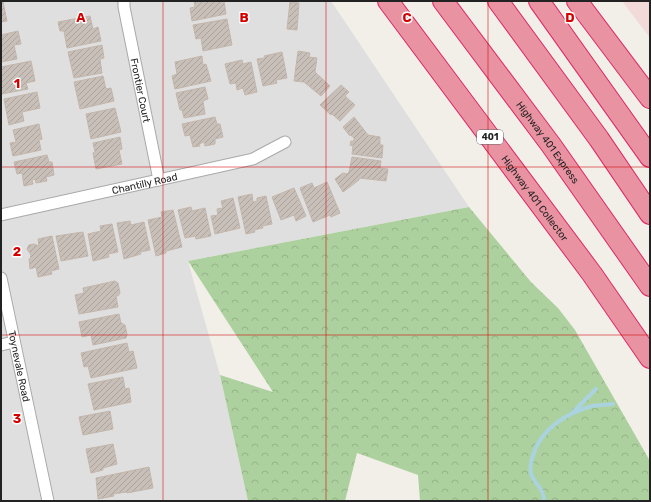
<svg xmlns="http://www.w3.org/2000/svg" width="651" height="502" font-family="Rubik,sans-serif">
<defs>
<pattern id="forest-crowns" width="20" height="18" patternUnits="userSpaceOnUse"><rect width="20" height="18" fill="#add19e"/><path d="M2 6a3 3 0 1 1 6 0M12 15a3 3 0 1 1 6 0" fill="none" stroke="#95b388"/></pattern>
<pattern id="building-hatch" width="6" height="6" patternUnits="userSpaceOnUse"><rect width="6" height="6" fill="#c7bfb8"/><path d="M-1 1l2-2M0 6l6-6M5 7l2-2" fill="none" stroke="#aba49e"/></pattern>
</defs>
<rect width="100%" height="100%" fill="#f2efe9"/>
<!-- residential -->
<path fill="#e0dfdf" d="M1,1H331L469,207L188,261L220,375L248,501H1Z"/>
<!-- commercial -->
<path fill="#f2dad9" d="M622,1H650V38Z"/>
<!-- forest -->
<path fill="url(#forest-crowns)" d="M469,207L531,282L558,308L575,330L650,461V501H420L418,475L357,453L345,501H248L220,375L273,392L188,261Z"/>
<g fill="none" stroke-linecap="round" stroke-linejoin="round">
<!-- stream -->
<path stroke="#aad3df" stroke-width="4" d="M573,412L596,389
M544,501C544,489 535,484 531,474C529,467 532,458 534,452C543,428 567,413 592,406C599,405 606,405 613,404"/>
</g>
<!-- building -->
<path fill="url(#building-hatch)" stroke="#c4b6ab" d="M1,1H9L3,2L7,21L1,22Z
M194,1H224L226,14L192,21L190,8L195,7Z
M290,2L299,3L297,30L287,29Z
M90,16L93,29L98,27L101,41L67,48L64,31H60L58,22Z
M227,19L232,45L203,51L201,38L196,39L193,25Z
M18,31L21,44L14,45L17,59L1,62V35Z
M102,45L104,58L100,59L102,73L74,78L68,52Z
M298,51L310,53L309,57L317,58L315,72L330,86L321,96L304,82L294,81Z
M282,52L287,78L276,80L277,83L263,86L257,59L265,58L264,56Z
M202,56L203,65L206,64L211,81L175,89L172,76L177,74L175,62Z
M242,60L243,64L251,62L257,92L245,95L243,88L237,90L236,83L230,84L225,64Z
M31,61L35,81L26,83L28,89L2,94L1,87V67Z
M103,76L106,89L111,88L114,101L80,109L74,82Z
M341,85L349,92L345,96L355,105L340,121L332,114L331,115L320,105Z
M205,87L208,99L203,101L205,114L184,118L182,110H180L176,93Z
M37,92L40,108L22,112L24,121L9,125L4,99Z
M115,108L121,132L91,139L86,114Z
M215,117L217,124H220L223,137L215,139V144L205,146L204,142L199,144L200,146L193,147L190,135L185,136L182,124Z
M354,117L368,135L380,137V145H383L382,158L352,154L353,146L350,145L351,141H354V138L352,136L349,135L343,127Z
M39,124L42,139L39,140L41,150L13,156L10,143L16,142L13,130Z
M120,137L122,149L119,150L122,164L96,169L93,153L95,152L93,143Z
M47,155L49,162H52L54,175L46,177L47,181L36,183L35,179L32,180L33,184L24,186L22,173L17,174L14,162Z
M352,157L381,161L380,168L388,169L386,181L359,178V180L343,192L335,179L343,173L347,174L349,172Z
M327,182L340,213L331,217L330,215L313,222L300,188L312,183L314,188Z
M294,188L306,216L296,221L294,215L281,220L272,197Z
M252,194L253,202L257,201V198L266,196L272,224L262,226L263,228L254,230L255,232L246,234L238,197Z
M233,198L240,228L215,234L211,216L218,215L217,209L223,208L221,201Z
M191,207L192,211L205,208L211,236L196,239L195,236L185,238L178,210Z
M173,210L182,247L166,251V253L156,256L148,220L162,217L161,212Z
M130,221L131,225L144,222L150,250L140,252L141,254L124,259L117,223Z
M112,224L118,252L108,254L109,257L93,261L88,234L101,231L100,226Z
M83,232L88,256L61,261L56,236Z
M52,236L59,269L51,271L52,274L38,277L36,267L30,269L29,259H30L31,255L27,249L29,245L34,244L39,246L38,239Z
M115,281L118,283L120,293L118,296H116L118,307L79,314L75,295L84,293L83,288Z
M119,314L121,323L125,325L127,334L126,338L93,345L91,335L82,337L79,322Z
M127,343L129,352L133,351L137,368L91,378L88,366L84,367L81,353Z
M123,377L125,389L129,388L131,402L94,410L88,384Z
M110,411L113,429L83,435L79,417Z
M113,444L117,464L103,468V470L91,473L86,449Z
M149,467L153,488L127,493V492L113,494L114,496L98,499L96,478Z"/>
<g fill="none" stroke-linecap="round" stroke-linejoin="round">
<!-- street casing -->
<g stroke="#a9a9a9" stroke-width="13">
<g id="street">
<path id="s1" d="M124,1V7L159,180"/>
<path id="s2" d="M1,215L253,159L285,142"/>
<path id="s3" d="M1,278L48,501"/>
<path d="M1,345L14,342"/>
</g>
</g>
<!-- highway casing -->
<g stroke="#dc2a67" stroke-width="22">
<g id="highway">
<path id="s4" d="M388,1L592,274L650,358"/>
<path id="s5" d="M443,1L551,145L650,286"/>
<path d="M498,1L599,139L650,214"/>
<path d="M539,1L650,157"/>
<path d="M577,1L650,98"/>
</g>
</g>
<!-- street -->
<use href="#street" stroke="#fff" stroke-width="11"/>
<!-- highway -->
<use href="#highway" stroke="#e892a2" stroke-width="20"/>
</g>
<!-- grid -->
<path fill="none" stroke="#d40000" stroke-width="1" stroke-opacity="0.55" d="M163,1V501M326,1V501M488,1V501M1,167H650M1,335H650"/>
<g text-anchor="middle" stroke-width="3" stroke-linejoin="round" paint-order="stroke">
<!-- shield labels -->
<rect fill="#fff" stroke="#646464" stroke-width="1" x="477" y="130" width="26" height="14" rx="3"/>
<g font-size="9" font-weight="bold" fill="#222">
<text x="490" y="140">401</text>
</g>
<!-- street labels -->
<g font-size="10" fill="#222" stroke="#fff">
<text dy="4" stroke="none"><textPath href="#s1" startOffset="91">Frontier Court</textPath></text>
<text dy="4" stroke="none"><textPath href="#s5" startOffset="176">Highway 401 Express</textPath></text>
<text dy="4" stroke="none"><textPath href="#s2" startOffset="147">Chantilly Road</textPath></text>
<text dy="4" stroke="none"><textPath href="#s4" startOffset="246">Highway 401 Collector</textPath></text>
<text dy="4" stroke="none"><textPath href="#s3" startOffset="90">Toynevale Road</textPath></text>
</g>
</g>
<g font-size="13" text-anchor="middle" font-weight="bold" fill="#d40000" stroke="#fff" stroke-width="3" stroke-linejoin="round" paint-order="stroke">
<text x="81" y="22">A</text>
<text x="244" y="22">B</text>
<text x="407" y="22">C</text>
<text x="570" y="22">D</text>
<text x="17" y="88">1</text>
<text x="17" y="256">2</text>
<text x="17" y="423">3</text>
</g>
<!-- border -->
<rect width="651" height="502" fill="none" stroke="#222222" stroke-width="4"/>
</svg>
